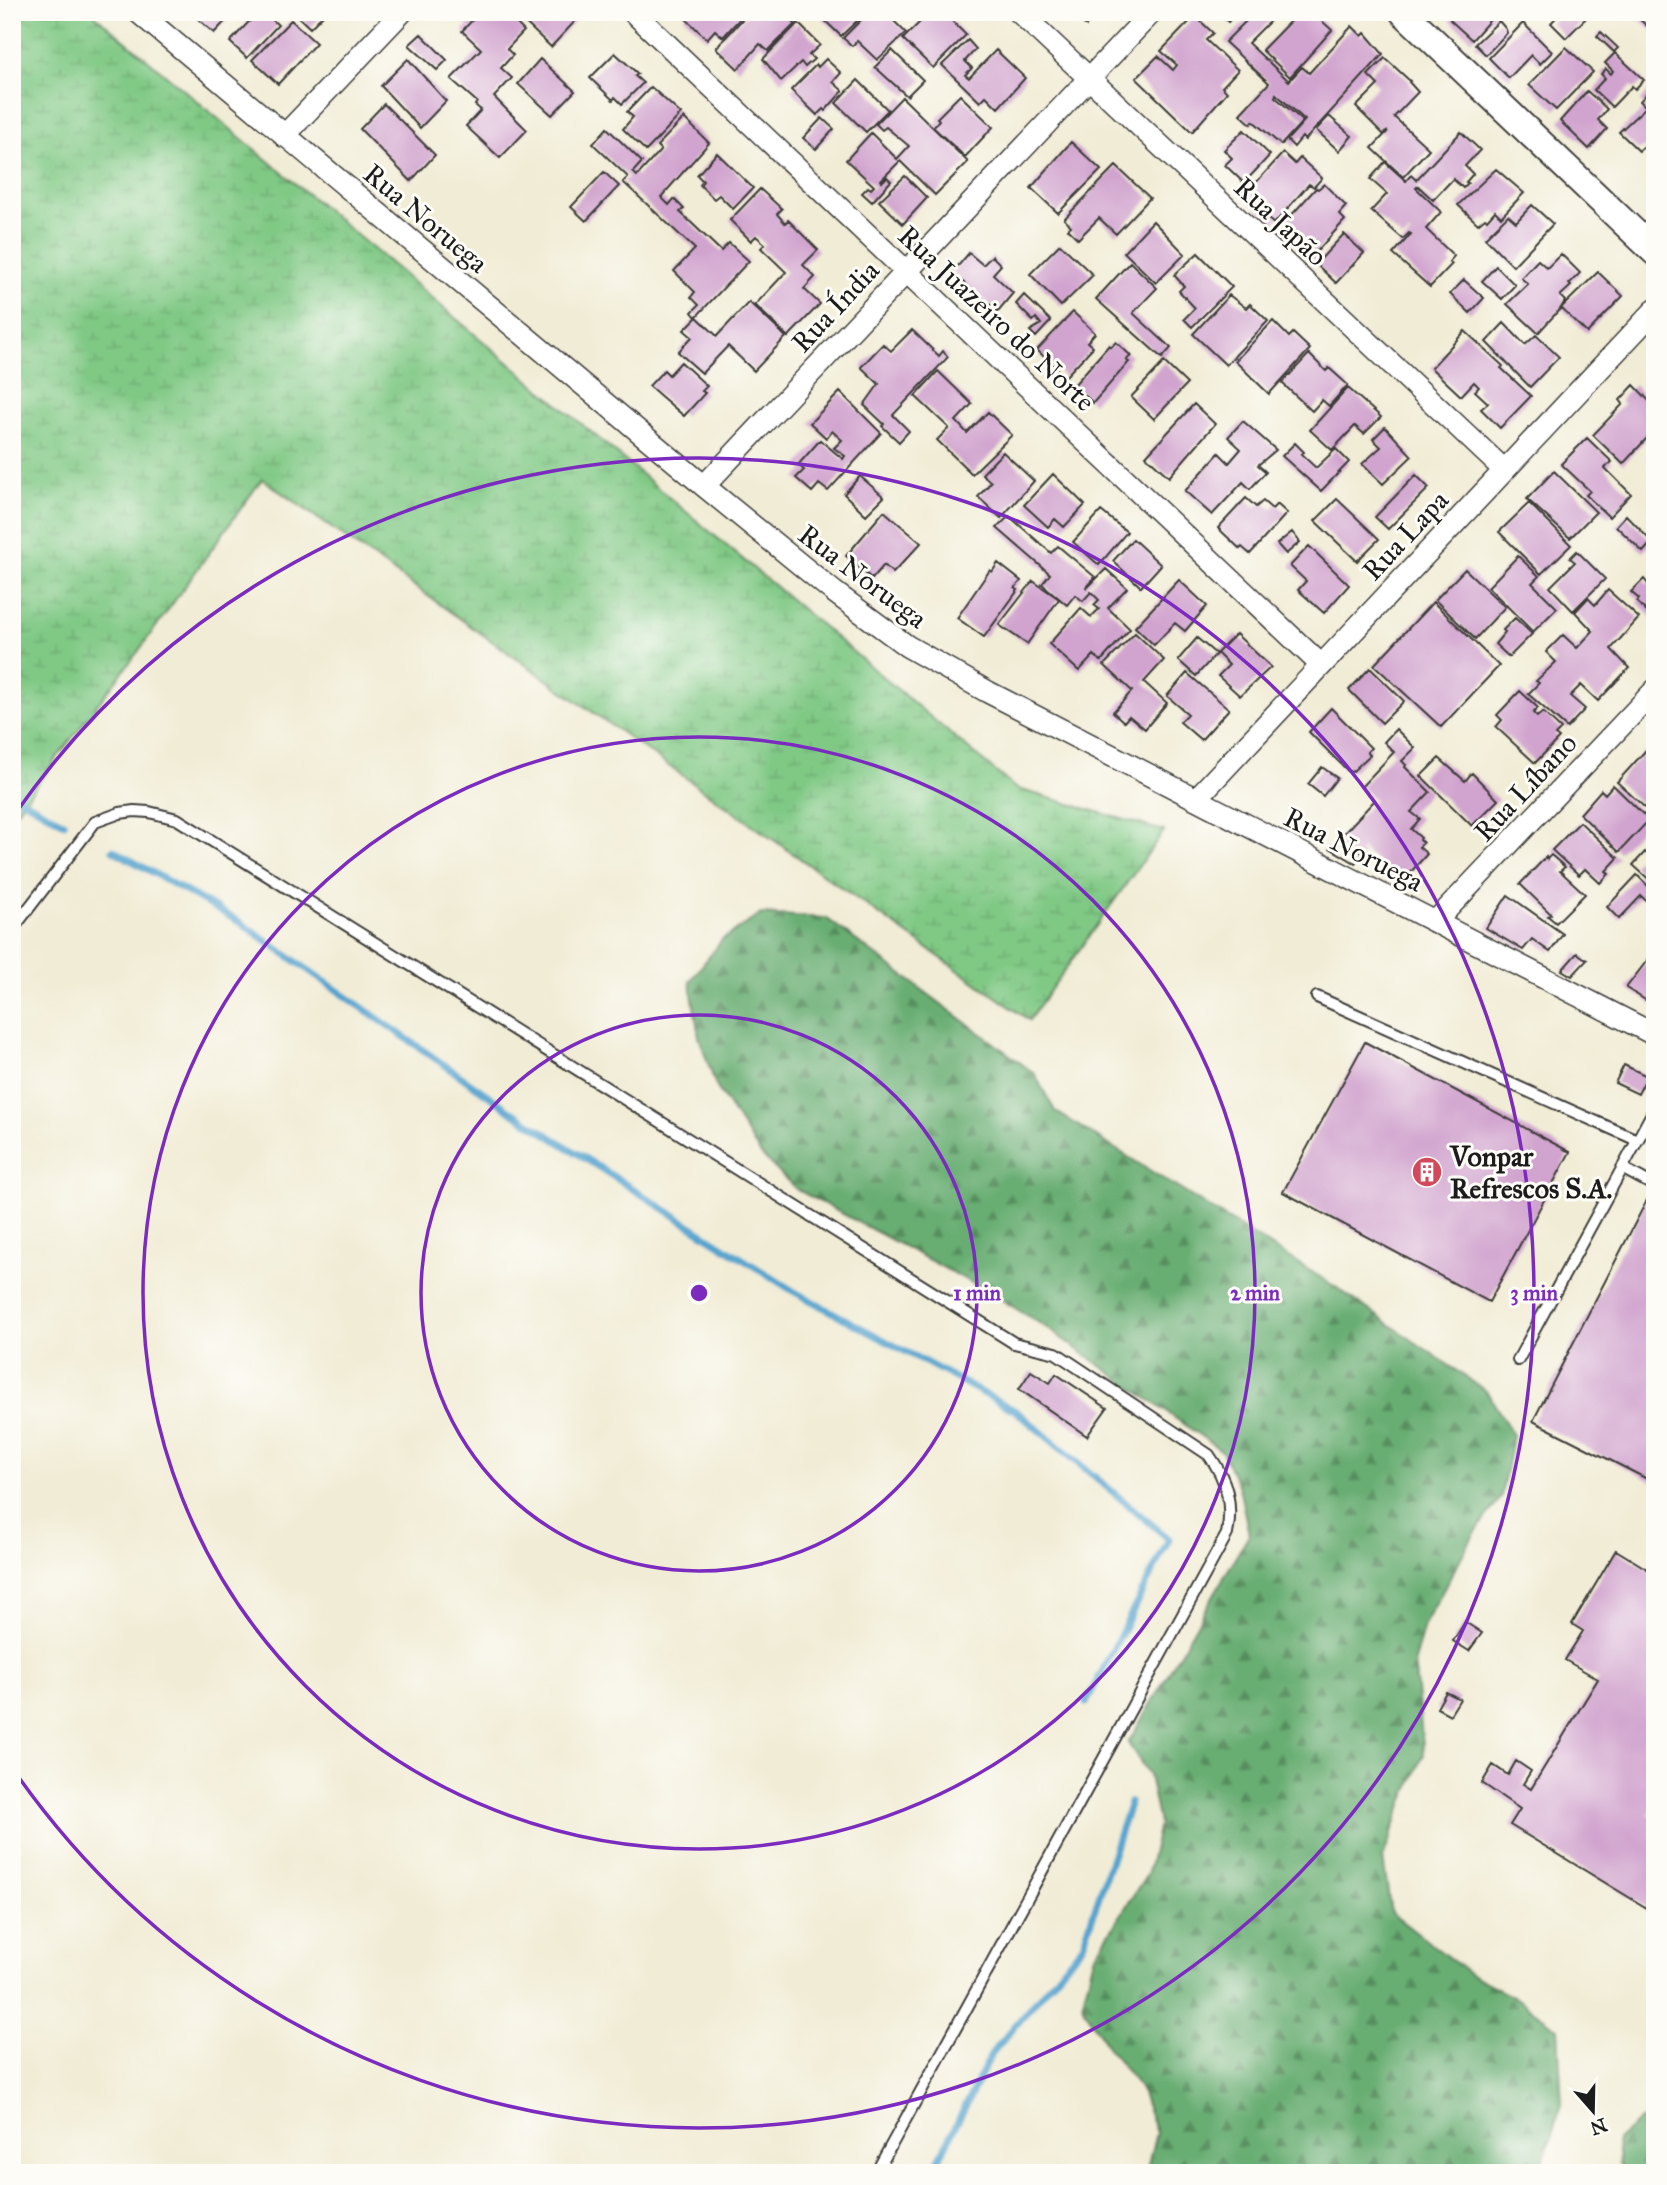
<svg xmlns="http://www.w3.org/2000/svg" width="1667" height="2185" font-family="'IM FELL Great Primer',serif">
<defs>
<pattern id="forest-firs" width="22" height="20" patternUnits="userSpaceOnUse" patternTransform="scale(1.75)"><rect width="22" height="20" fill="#68ad72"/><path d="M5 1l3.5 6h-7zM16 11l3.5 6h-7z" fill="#558c5d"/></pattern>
<pattern id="wetland-marsh" width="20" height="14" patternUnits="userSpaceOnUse" patternTransform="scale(1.75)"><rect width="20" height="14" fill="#80c985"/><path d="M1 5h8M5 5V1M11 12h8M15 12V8" fill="none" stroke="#6eac72"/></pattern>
</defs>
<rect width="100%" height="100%" fill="#fdfcf7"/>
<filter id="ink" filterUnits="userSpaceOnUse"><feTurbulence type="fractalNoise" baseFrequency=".0143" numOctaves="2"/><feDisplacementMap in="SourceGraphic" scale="14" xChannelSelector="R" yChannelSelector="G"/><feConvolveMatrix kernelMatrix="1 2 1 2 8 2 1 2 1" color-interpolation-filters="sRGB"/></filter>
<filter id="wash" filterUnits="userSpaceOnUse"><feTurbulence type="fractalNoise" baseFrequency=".00686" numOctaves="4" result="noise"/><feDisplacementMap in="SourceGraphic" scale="28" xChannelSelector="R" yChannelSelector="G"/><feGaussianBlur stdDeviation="1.57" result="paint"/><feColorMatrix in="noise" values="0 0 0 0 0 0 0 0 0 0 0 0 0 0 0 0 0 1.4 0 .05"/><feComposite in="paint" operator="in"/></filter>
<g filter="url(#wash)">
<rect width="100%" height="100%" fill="#f1ecd5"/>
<!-- forest -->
<path fill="url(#forest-firs)" stroke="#426447" stroke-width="2" d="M761,914L826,918L1034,1073L1055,1111L1336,1287L1487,1392L1513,1435L1501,1497L1473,1536L1424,1625L1414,1661L1424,1754L1403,1802L1383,1858L1391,1913L1470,1974L1515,1997L1558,2028L1562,2104L1539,2173H1146L1156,2133L1140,2088L1108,2048L1082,2005L1094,1957L1148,1872L1159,1824L1149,1775L1128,1743L1249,1534L1239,1487L1222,1451L1044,1326L989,1292L796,1189L762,1156L716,1086L699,1037L690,981L722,940Z
M1640,2120H1655V2173H1632L1619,2165L1617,2140Z"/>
<!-- wetland -->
<path fill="url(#wetland-marsh)" stroke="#4e7250" stroke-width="2" d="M12,12H91L1015,788L1164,831L1029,1020L262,479L140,649L12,817Z"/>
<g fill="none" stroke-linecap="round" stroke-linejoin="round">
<!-- stream -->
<path stroke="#54a3ce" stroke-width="7" d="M12,794L64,823
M113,850L238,921L509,1110L793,1291L1016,1411L1169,1539L1086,1703
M932,2173L992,2053L1083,1945L1130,1802"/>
</g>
<g id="blocks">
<!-- building -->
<path fill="#d1a4cf" d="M190,12H234L214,33Z
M258,12H264L278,25L247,58L230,42Z
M293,12H326L310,28Z
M480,12H505L524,31L507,49L513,55L501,68L512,78L494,97L527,130L500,158L466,126L481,110L475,105L477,102L451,79L481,49L462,31Z
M514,12H576L580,16L551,47Z
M688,12H746L723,37L715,30L707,39L684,17Z
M749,12H783L795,24L768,51L760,44L738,69L716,48Z
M816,12H853L859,19L841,36Z
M859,12H885L906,33L877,60L857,41L852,46L843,38L864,17Z
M930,12H943L966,35L933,68L903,39Z
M1072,12H1099L1086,26Z
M1218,12H1237L1228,22Z
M1255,12H1265L1272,19L1248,43L1289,81L1302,67L1309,73L1352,26L1362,36L1365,33L1383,54L1305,140L1302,137L1294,147L1287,140L1305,120L1276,94L1275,97L1303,121L1281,145L1253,121L1251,124L1240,114L1269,83L1225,42Z
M1299,12H1312L1332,30L1290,77L1262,50Z
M1457,12H1497L1472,40L1450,20Z
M1561,12H1580L1586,18L1566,38L1551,23Z
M1635,12H1655V33L1638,18L1639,16Z
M1195,16L1213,33L1206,40L1238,70L1222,87L1227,92L1192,132L1136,78L1158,56L1173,70L1177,65L1161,51Z
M291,20L316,43L278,84L252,60Z
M1499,21L1506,29L1507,33L1486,55L1475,44Z
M798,23L820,45L809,55L814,59L805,67L801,62L781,81L763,59Z
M1523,23L1552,52L1540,64L1531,55L1509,78L1489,58Z
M1601,32L1618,48L1614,52L1597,36Z
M421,34L447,60L437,70L409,45Z
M968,40L976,49L965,61L972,68L965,75L969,78L996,50L1025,78L998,108L986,96L980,102L942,65Z
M1566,47L1593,72L1556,110L1529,85Z
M892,50L923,80L907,96L875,67Z
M615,53L638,74L635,76L643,83L622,104L615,97L613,100L590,78Z
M1615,53L1644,80L1635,89L1632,86L1612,107L1594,90L1605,78L1601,74L1606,69L1611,74L1613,71L1605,63Z
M1385,58L1410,81L1409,82L1418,92L1394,117L1429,149L1403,177L1372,148L1388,131L1383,134L1356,107L1378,85L1368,75Z
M408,59L446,101L420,128L381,86Z
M540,59L575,91L552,115L518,84Z
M826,59L841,73L833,82L843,91L825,111L823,109L817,115L791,90L816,65L818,67Z
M858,80L888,110L866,132L836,103Z
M651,87L681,114L646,151L623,129L633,117L627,112Z
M1652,88L1655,91V147L1649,153L1643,147L1639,151L1619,132L1646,107L1640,101Z
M1587,91L1607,109L1598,120L1607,129L1589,149L1560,121Z
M960,95L993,127L965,157L933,127L939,120L937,118Z
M902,97L968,162L935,195L900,161L881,180L882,182L887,177L891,181L872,202L862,193L868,187L871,189L874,186L846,160L871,133L897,159L909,146L886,127L882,130L876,124Z
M384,104L435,155L411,181L360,129Z
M1329,116L1352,136L1339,151L1316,130Z
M684,118L709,143L661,197L669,205L674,199L684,209L680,212L721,251L729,243L749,261L696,317L692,312L699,305L691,297L695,292L674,271L695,249L623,182L628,177L593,144L607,128L642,162L633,172L637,176L661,150L657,146Z
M822,118L834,129L816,149L803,138Z
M1244,130L1270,155L1244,183L1225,165L1232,158L1224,150Z
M1461,132L1480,150L1465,166L1473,174L1466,182L1468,183L1463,188L1453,179L1433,200L1418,186L1416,188L1441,212L1426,229L1454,256L1449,262L1452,264L1430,287L1393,254L1411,234L1409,233L1403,239L1371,211L1387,194L1370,179L1385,162L1406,181L1411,175L1416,180Z
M1071,142L1101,170L1058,213L1031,188Z
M717,153L753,188L733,209L719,195L714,199L700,185L703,181L697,175Z
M1283,153L1295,164L1300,158L1322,178L1314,187L1309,184L1274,224L1243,197Z
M1116,166L1150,198L1116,234L1099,218L1078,239L1068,229L1071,226L1064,219Z
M1496,169L1524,193L1501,217L1495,211L1487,220L1485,218L1478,224L1458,205Z
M604,172L619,186L586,221L571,207Z
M905,176L927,198L903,224L879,201Z
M1324,184L1346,206L1339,214L1345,220L1311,258L1279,229L1316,188L1318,189Z
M760,189L782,209L777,214L785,223L788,220L818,250L803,265L815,277L804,289L820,304L788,337L755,305L786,272L761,248L765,244L756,236L751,241L730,220Z
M1532,205L1553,224L1513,266L1485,238L1508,215L1516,222Z
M1153,221L1185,254L1156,283L1124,252Z
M1344,234L1364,253L1336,283L1316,264Z
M1060,244L1093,275L1061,306L1030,274Z
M969,253L983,265L992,256L1001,265L993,274L1013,293L998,311L952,273Z
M1198,253L1232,287L1192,327L1184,319L1195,308L1179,291L1184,286L1174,275Z
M1561,254L1580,273L1569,284L1571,286L1560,296L1565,301L1561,308L1538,333L1507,304L1528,284L1521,278L1538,260L1547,268Z
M1130,262L1157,288L1133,313L1171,348L1162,358L1096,299Z
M1496,266L1515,285L1502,299L1482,281Z
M1598,272L1623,296L1587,333L1561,308Z
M1464,280L1484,298L1470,313L1450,294Z
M1024,295L1051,321L1036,337L1030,331L1041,324L1036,318L1033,321L1016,304Z
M1229,295L1246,308L1250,304L1268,321L1226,365L1193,334Z
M749,302L786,337L754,371L728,346L702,373L678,352L692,337L684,330L697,317L717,336Z
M1073,312L1095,333L1087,342L1093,347L1065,377L1037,350Z
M1273,321L1289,337L1293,333L1310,349L1269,394L1235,361Z
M1504,323L1525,345L1536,335L1559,357L1530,387L1486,342Z
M912,330L939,356L943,351L948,357L893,415L909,431L899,442L882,426L884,424L864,405L879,384L861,367L883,344L891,351Z
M1465,331L1503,366L1501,368L1531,396L1500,428L1481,409L1488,403L1475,391L1479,387L1474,382L1461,396L1431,368Z
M1116,342L1131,356L1126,360L1129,362L1093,403L1074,385L1109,345L1111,347Z
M1309,354L1326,371L1329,368L1348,385L1329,406L1322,400L1312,411L1282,383Z
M681,362L707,386L702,391L705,393L684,416L649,386L664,370L669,375Z
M1164,362L1187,384L1154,419L1131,397Z
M938,371L972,404L956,421L967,433L988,412L1012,435L972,474L937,440L949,428L915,396Z
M1634,385L1652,404L1655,402V436L1650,441L1647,438L1623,464L1593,435L1623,404L1620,400Z
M1348,388L1381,417L1364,434L1355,426L1332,450L1310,430Z
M840,392L881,433L828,491L819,484L812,492L796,478L804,470L798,465L820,440L843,459L845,456L834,448L842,440L832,431L826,438L810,423Z
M1194,404L1215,424L1169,477L1146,456Z
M1243,421L1276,450L1258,465L1266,472L1250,489L1243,482L1212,515L1185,491L1219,453L1229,463L1241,449L1228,437Z
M1385,427L1412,456L1383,484L1362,464L1381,447L1373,439Z
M1587,438L1612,462L1605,468L1631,494L1609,517L1586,495L1590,491L1561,464Z
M1295,443L1304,452L1301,454L1316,468L1336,449L1349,462L1321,491L1282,456Z
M1003,452L1034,481L1001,518L978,497L991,482L982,474Z
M1554,471L1596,512L1570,538L1527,499Z
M1053,474L1085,505L1064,527L1055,519L1048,527L1024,505Z
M1416,475L1429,488L1388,529L1375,517Z
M860,476L884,497L866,515L844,494Z
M1246,498L1256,507L1263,501L1272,509L1277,504L1287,513L1250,554L1242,547L1240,549L1218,528Z
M1337,499L1379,539L1357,561L1315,521Z
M1529,503L1571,545L1541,574L1499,532Z
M884,511L921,543L893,573L884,565L872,579L846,556Z
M1101,511L1127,532L1099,565L1073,542Z
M1626,515L1652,542L1643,552L1616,526Z
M1009,516L1051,553L1058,546L1095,577L1086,587L1087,588L1106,569L1127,588L1108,608L1130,629L1101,661L1094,655L1079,671L1049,644L1081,608L1091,617L1099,609L1094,605L1099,600L1091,592L1083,601L1075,595L1067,605L1042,584L1050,574L997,528Z
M1292,532L1300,542L1286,554L1277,544Z
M1133,539L1161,565L1141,587L1113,561Z
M1309,546L1349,585L1324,613L1298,590L1306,581L1290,566Z
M1577,551L1605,579L1573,611L1550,587L1575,562L1570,558Z
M1518,556L1539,576L1532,583L1557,608L1533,632L1488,587Z
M998,563L1021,581L1015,588L1018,590L984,637L957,618L990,570L992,572Z
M1465,569L1505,607L1475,639L1435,600Z
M1655,578V620L1637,602L1639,599L1631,592L1644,579L1648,584Z
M1179,580L1207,606L1185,631L1175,623L1154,645L1135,627Z
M1033,581L1059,599L1027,644L999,625Z
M1608,590L1639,618L1611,649L1629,668L1598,701L1581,685L1570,696L1585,709L1567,728L1528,694L1539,683L1536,681L1556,662L1546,652L1563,635L1577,648L1593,631L1575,612L1588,598L1595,605Z
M1433,602L1499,666L1441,727L1374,665Z
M1515,618L1532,634L1509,657L1495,644L1505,632L1503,630Z
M1135,633L1164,660L1144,682L1167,703L1145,729L1129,716L1124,722L1113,712L1132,691L1104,665Z
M1236,634L1271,667L1240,696L1218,676L1229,665L1217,653Z
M1197,638L1216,654L1196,676L1178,660Z
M1370,668L1404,701L1382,723L1349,690Z
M1187,673L1229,709L1201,740L1180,722L1188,714L1167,696Z
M1520,691L1538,708L1533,713L1537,717L1543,712L1561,729L1555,735L1559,738L1535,763L1496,727L1502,720L1497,715Z
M1331,708L1371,748L1367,752L1370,755L1352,772L1348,771L1309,732Z
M1396,729L1415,748L1402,761L1406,765L1405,767L1430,792L1411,812L1420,819L1411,829L1421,838L1420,840L1423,843L1419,847L1427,854L1409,874L1417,882L1409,890L1392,878L1395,875L1361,849L1360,851L1363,854L1355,863L1330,848L1375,800L1361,787L1394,752L1384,742Z
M1646,750L1655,758V817L1617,782Z
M1439,758L1465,781L1472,773L1498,800L1472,826L1421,776Z
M1322,767L1337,778L1323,796L1308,784Z
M1613,785L1649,820L1619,852L1580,814L1601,790L1605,794Z
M1580,822L1618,858L1606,871L1609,874L1600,883L1585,869L1579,875L1552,850Z
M1655,847V909L1641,896L1619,919L1607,907L1637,875L1650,888L1654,884L1633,865L1645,852L1648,855Z
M1551,855L1565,867L1560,871L1585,894L1556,923L1548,916L1551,914L1520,884L1546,857L1547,859Z
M1508,895L1563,934L1550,952L1532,939L1523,950L1486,928Z
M1577,953L1587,960L1572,976L1562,970Z
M1649,958L1655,963V1006L1626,988Z
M1365,1042L1570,1152L1489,1302L1283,1192Z
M1624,1065L1647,1076L1638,1094L1615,1083Z
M1649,1196L1655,1199V1483L1533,1421Z
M1031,1371L1050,1383L1056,1374L1107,1408L1087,1436L1019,1389Z
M1616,1550L1655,1574V1805L1649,1814L1655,1818V1913L1510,1825L1520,1809L1482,1783L1493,1765L1508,1775L1516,1761L1531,1771L1523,1784L1531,1789L1598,1679L1565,1660L1583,1631L1572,1624Z
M1465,1622L1482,1633L1469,1651L1453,1641Z
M1446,1692L1460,1699L1450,1715L1437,1708Z"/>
</g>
</g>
<g filter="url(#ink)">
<use href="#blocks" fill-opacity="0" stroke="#3c3b38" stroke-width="2"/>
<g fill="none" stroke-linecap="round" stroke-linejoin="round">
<!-- service casing -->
<g stroke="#3c3b38" stroke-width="14">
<path id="service" d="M12,930L95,822L120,813L134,811L149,812L177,819L1014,1343L1056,1353L1209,1455C1227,1480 1233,1504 1227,1534L876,2173
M1317,997L1637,1140
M1622,1168L1655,1186
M1518,1360L1655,1108"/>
</g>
<!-- minor casing -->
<g stroke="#3c3b38" stroke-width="24">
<path id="minor" d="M138,12L704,486L834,592L907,646L988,692L1655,1035
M633,12L1321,665
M1019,12L1504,470
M284,136L402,12
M704,486L1152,12
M1196,799L1655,310
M1435,922L1655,690"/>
</g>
<!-- tertiary casing -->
<g stroke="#3c3b38" stroke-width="30">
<path id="tertiary" d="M1403,12L1655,252"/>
</g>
<!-- service -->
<use href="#service" stroke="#fff" stroke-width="10"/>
<!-- minor -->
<use href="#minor" stroke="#fff" stroke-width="21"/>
<!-- tertiary -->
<use href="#tertiary" stroke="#fff" stroke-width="26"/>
</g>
</g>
<!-- distance rings -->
<g fill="none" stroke="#7b2cbf" stroke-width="3.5">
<circle cx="699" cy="1293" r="278"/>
<circle cx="699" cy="1293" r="556"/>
<path d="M15 814A835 835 0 1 1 15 1772"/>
</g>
<!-- icons -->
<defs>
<g id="building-disc" transform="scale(1.575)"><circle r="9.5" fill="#d1495b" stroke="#fdfcf7"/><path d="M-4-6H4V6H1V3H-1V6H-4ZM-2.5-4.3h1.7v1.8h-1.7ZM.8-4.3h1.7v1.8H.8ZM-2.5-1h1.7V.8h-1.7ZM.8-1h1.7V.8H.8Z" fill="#fff"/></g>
</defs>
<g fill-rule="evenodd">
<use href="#building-disc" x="1427" y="1172"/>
</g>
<g text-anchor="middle" stroke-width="6" stroke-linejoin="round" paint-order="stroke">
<!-- street labels -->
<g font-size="28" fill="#1c1c1c" stroke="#fdfcf7">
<text transform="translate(426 218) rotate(40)" y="10">Rua Noruega</text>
<text transform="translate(1281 221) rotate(43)" y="10">Rua Japão</text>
<text transform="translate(835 306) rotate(-47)" y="10">Rua Índia</text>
<text transform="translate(997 318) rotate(43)" y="10">Rua Juazeiro do Norte</text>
<text transform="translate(1405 535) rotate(-47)" y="10">Rua Lapa</text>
<text transform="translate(863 576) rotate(37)" y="10">Rua Noruega</text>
<text transform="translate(1525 787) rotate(-47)" y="10">Rua Líbano</text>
<text transform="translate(1354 849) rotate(27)" y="10">Rua Noruega</text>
</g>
<!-- poi labels -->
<g font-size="28" font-weight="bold" fill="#1c1c1c" stroke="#fdfcf7" text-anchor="start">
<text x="1450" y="1166">Vonpar<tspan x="1450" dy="32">Refrescos S.A.</tspan></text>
</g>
</g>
<circle cx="699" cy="1293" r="10" fill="#7b2cbf" stroke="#fdfcf7" stroke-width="3.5"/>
<g font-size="21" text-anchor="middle" font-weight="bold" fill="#7b2cbf" stroke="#fdfcf7" stroke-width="6" stroke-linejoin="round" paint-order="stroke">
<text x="977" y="1300">1 min</text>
<text x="1255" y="1300">2 min</text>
<text x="1534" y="1300">3 min</text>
</g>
<!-- margin -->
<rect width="1667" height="2185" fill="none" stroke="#fdfcf7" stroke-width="42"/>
<!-- north arrow -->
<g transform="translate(1593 2111) rotate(160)" stroke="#fdfcf7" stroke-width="5" paint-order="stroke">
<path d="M0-5L12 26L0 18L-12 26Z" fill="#1c1c1c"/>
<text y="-10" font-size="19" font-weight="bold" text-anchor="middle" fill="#1c1c1c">N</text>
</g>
</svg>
